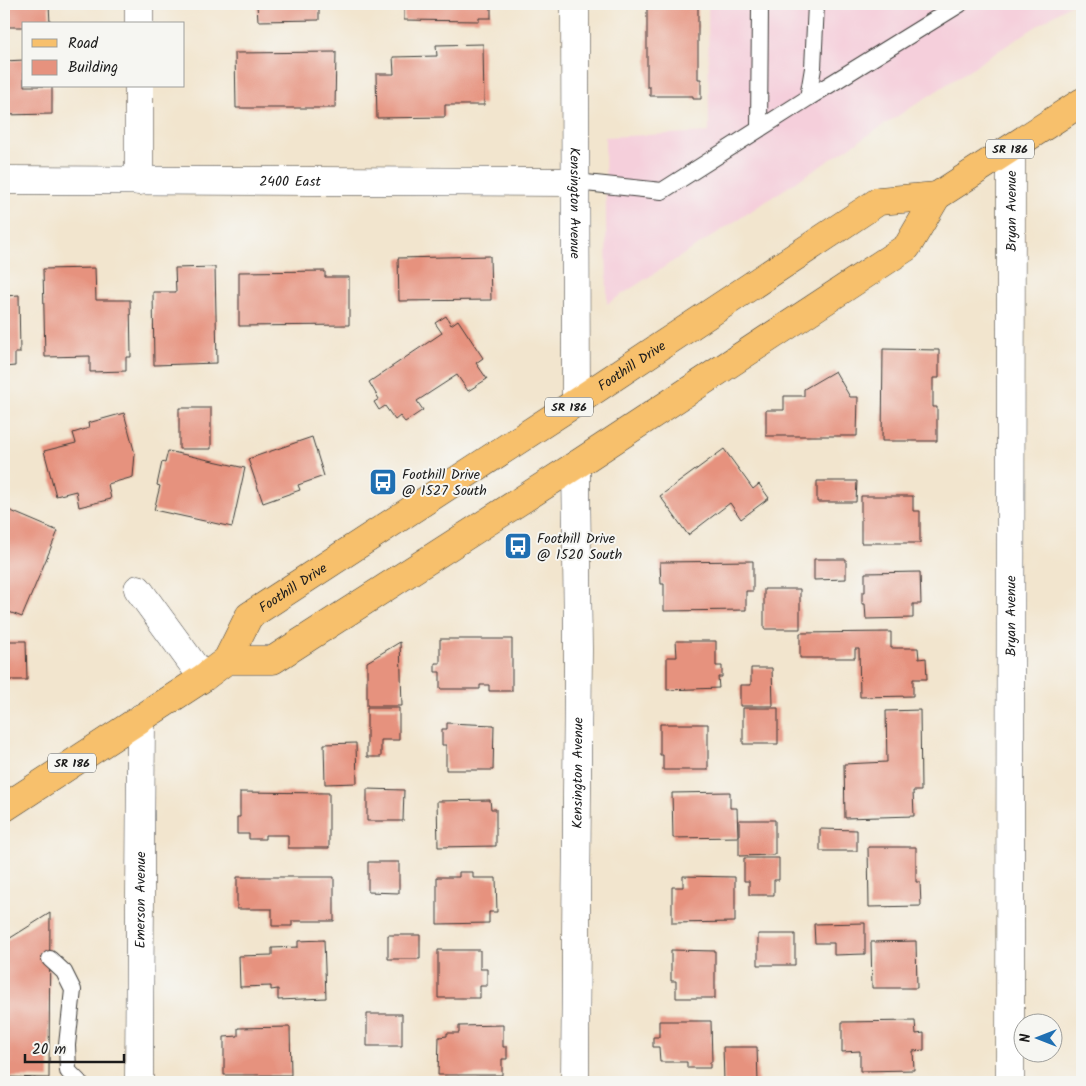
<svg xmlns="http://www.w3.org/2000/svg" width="1086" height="1086" font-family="Kalam,sans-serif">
<rect width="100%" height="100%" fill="#f6f6f2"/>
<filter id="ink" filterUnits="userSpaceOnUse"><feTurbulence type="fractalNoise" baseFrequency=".02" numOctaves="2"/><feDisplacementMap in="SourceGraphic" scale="10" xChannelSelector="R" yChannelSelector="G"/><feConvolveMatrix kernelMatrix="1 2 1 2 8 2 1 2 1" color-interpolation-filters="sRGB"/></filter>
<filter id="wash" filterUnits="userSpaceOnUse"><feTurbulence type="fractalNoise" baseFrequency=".0096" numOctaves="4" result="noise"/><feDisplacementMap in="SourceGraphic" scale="20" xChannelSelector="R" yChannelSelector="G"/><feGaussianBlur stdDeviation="1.12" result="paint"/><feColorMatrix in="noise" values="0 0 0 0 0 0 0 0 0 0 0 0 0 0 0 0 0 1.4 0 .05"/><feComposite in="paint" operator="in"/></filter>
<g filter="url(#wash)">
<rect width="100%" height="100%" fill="#f2e5ce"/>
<!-- built -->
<path fill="#f5cfdb" d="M708,4H1071L607,304L605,137L709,132Z"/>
<g id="blocks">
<!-- building -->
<path fill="#e6927e" d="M4,4H49L50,24H24V27H4Z
M257,4H319V20L258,21Z
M404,4H491V18H479V21L404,20Z
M647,4H698V79H701V99H693V96H650V87H647Z
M483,44L484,105H445V117L377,118L376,74H394L393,57L437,56L436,45Z
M336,52L335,108H236L235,53Z
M24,60V86H52V114L4,115V61Z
M490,256L491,300L399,301L398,258Z
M215,267L217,363L154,365L153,292H176L175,268Z
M95,268L96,300H130L131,357H126V371L90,372V356L45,357L43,269Z
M325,271V277H349V325L239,326V272Z
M19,295L20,353H15V366L4,367V296Z
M446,316L451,325L458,320L483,358L476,363L487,379L468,391L457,375L417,401L423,410L405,422L400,416L395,420L385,406L379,410L374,402L379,399L369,382L442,333L435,323Z
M883,349L939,350V378H933V407H937V441H882Z
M835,371L850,397H858L857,436H766V410H784V396H804V389Z
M179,408H211V449H179Z
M124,413L135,454L133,477L108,484L111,499L79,507L76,491L56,496L44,451L76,443L73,433L89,428L88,423Z
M312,437L324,476L298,485L300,490L263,503L248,459Z
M724,449L753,489L759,484L769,498L741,519L730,503L688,535L660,496Z
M168,451L245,468L232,527L154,510L160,486L157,485L162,462L165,463Z
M817,481H857L856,502H817Z
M861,496H913V511H920V543H861Z
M4,508L58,531L22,617L4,610Z
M814,559H846V579L814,580Z
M753,561V591H746V610L664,611V584H661L660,562Z
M920,572L921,604H913V618L866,619L865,604H862V592H865V573Z
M764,589H800V629H764Z
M891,632V648H918L919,659L926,658L927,679H913V696L860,697L859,649H855V658H800V633Z
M440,639H512V691H489V685H480V689H440V672H435V663H440Z
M4,641H26L27,680H4Z
M676,641H716V666H722V677H718L719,688L667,690V657H677Z
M400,642L402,706H367V662Z
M751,668H772L773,706H740V685H751Z
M367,708H399V740H381V757H367Z
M743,708H778V744H743Z
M920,710L921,791H913L914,816L845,818L844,764L887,762L886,711Z
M447,723L494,725L493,770H446V745H442V729H447Z
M660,724H708V770H663V755H660Z
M356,743L357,783L325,784L324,744Z
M367,789L404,790L403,821H367Z
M240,792L329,793V848H288V835H265V839H249V834H237V817H240Z
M730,792V808H737L738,837L673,838L672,793Z
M490,800L491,809H496V846L438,847L437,801Z
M739,820H775V855L739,856Z
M820,829L857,830V851H820Z
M868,847H916V882H920L921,906L869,907Z
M744,858H779V880H774V895H749V881H744Z
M368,862H399V893L368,892Z
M459,872H473V878H496L497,912H489V923L437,924V877H459Z
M683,876L735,877V922L672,923V887H683Z
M237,877H334V921H292V926H272V909H237Z
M50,913L49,1078L4,1077V942Z
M865,923V954L834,955V943H815L814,924Z
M758,934H795V965H758Z
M388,935H420V959H388Z
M324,940L326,998L278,1000V989L271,990V986L240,987L239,956L272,955V948L298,947V941Z
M916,941L917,988H872L871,942Z
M438,950H480V969H487V986H480V998H438Z
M671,950L715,951V998H676V981H671Z
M367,1014H402V1046H367Z
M659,1021H711L712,1062H710V1068H687V1062H660L659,1047H653V1037H659Z
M915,1021L916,1034L924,1033V1050L913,1051L914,1070L860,1071V1051L842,1052V1022Z
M503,1025V1047H507V1059H502V1075H438L439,1037L447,1036V1033H459V1026Z
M290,1027L291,1075H224V1037L238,1036V1028Z
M723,1047H757L758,1082H724Z"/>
</g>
</g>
<g filter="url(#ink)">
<use href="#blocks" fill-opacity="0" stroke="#3c3a37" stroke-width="1"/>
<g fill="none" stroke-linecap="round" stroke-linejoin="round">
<!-- lane casing -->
<g stroke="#3c3a37" stroke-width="18">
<path id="lane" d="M808,98L960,4
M759,129L760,4
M576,182L662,191L808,98L813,68L816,4
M50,959L64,972L73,990L67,1045L68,1071L79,1082"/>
</g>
<!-- street casing -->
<g stroke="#3c3a37" stroke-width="29">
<g id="street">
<path d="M139,4V24"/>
<path id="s1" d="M575,4L576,402"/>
<path d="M139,86V181"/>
<path id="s2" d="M4,180L576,182"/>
<path d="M138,589L203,678"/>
<path id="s3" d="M139,1082L141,718"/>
<path id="s4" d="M575,1082L578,649L576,465"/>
<path id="s5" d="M1010,1082L1011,149"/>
</g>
</g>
<!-- primary casing -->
<g stroke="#3c3a37" stroke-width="29">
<g id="primary">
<path d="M227,660H273L576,465L907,247L937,196L1082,102"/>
<path id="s6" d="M4,808L203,678L227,660L249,616L572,405L879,201L937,196"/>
</g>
</g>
<!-- lane -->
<use href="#lane" stroke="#fff" stroke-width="16"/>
<!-- street -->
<use href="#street" stroke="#fff" stroke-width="28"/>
<!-- primary -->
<use href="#primary" stroke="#f7c06c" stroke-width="28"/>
</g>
</g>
<!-- icons -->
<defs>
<g id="bus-square" transform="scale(1.4375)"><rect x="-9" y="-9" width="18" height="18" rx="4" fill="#1f6fb2" stroke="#f6f6f2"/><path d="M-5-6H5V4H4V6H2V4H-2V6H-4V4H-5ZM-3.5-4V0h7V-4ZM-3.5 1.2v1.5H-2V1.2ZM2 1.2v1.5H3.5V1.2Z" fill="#fff"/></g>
</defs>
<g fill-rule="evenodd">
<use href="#bus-square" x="383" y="482"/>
<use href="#bus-square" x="518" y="546"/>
</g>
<g text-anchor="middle" stroke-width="4" stroke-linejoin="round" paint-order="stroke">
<!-- shield labels -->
<g fill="#f6f6f2" stroke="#5d5d5c" stroke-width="1">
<rect x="986" y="139.5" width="48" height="19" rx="4"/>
<rect x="545" y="397.5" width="48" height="19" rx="4"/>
<rect x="48" y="753.5" width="48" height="19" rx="4"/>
</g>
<g font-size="12" font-weight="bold" fill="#1c1c1c">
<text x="1010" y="153">SR 186</text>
<text x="569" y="411">SR 186</text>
<text x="72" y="767">SR 186</text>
</g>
<!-- street labels -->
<g font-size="14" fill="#1c1c1c" stroke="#f6f6f2">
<text dy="5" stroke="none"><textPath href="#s2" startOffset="286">2400 East</textPath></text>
<text dy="5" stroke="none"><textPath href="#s1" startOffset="199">Kensington Avenue</textPath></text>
<text dy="5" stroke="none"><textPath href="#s5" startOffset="871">Bryan Avenue</textPath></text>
<text dy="5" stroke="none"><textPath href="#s6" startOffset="774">Foothill Drive</textPath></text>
<text dy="5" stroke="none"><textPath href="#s6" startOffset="369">Foothill Drive</textPath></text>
<text dy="5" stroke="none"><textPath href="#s5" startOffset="466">Bryan Avenue</textPath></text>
<text dy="5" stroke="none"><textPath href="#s4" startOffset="309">Kensington Avenue</textPath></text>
<text dy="5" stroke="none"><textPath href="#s3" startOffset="182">Emerson Avenue</textPath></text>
</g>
<!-- poi labels -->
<g font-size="14" fill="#1c1c1c" stroke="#f6f6f2" text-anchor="start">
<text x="402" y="479">Foothill Drive<tspan x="402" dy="16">@ 1527 South</tspan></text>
<text x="537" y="543">Foothill Drive<tspan x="537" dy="16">@ 1520 South</tspan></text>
</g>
</g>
<!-- margin -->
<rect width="1086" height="1086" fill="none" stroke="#f6f6f2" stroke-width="20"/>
<!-- legend -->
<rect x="22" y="22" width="162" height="65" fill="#f6f6f2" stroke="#9f9f9c"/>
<rect x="32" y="39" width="25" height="8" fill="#f7c06c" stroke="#9f9f9c"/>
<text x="68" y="48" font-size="15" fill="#1c1c1c">Road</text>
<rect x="32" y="60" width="25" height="15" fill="#e6927e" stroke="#9f9f9c"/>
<text x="68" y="72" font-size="15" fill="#1c1c1c">Building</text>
<!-- north arrow -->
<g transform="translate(1038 1038) rotate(270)"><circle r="24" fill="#f6f6f2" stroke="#9f9f9c"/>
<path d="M0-4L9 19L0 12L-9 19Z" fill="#1f6fb2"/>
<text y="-8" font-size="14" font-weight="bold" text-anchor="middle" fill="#1c1c1c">N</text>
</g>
<!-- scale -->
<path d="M25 1054v8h99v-8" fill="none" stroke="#1c1c1c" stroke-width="2.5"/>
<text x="32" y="1054" font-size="15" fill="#1c1c1c" stroke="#f6f6f2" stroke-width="4" paint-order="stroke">20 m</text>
</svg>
